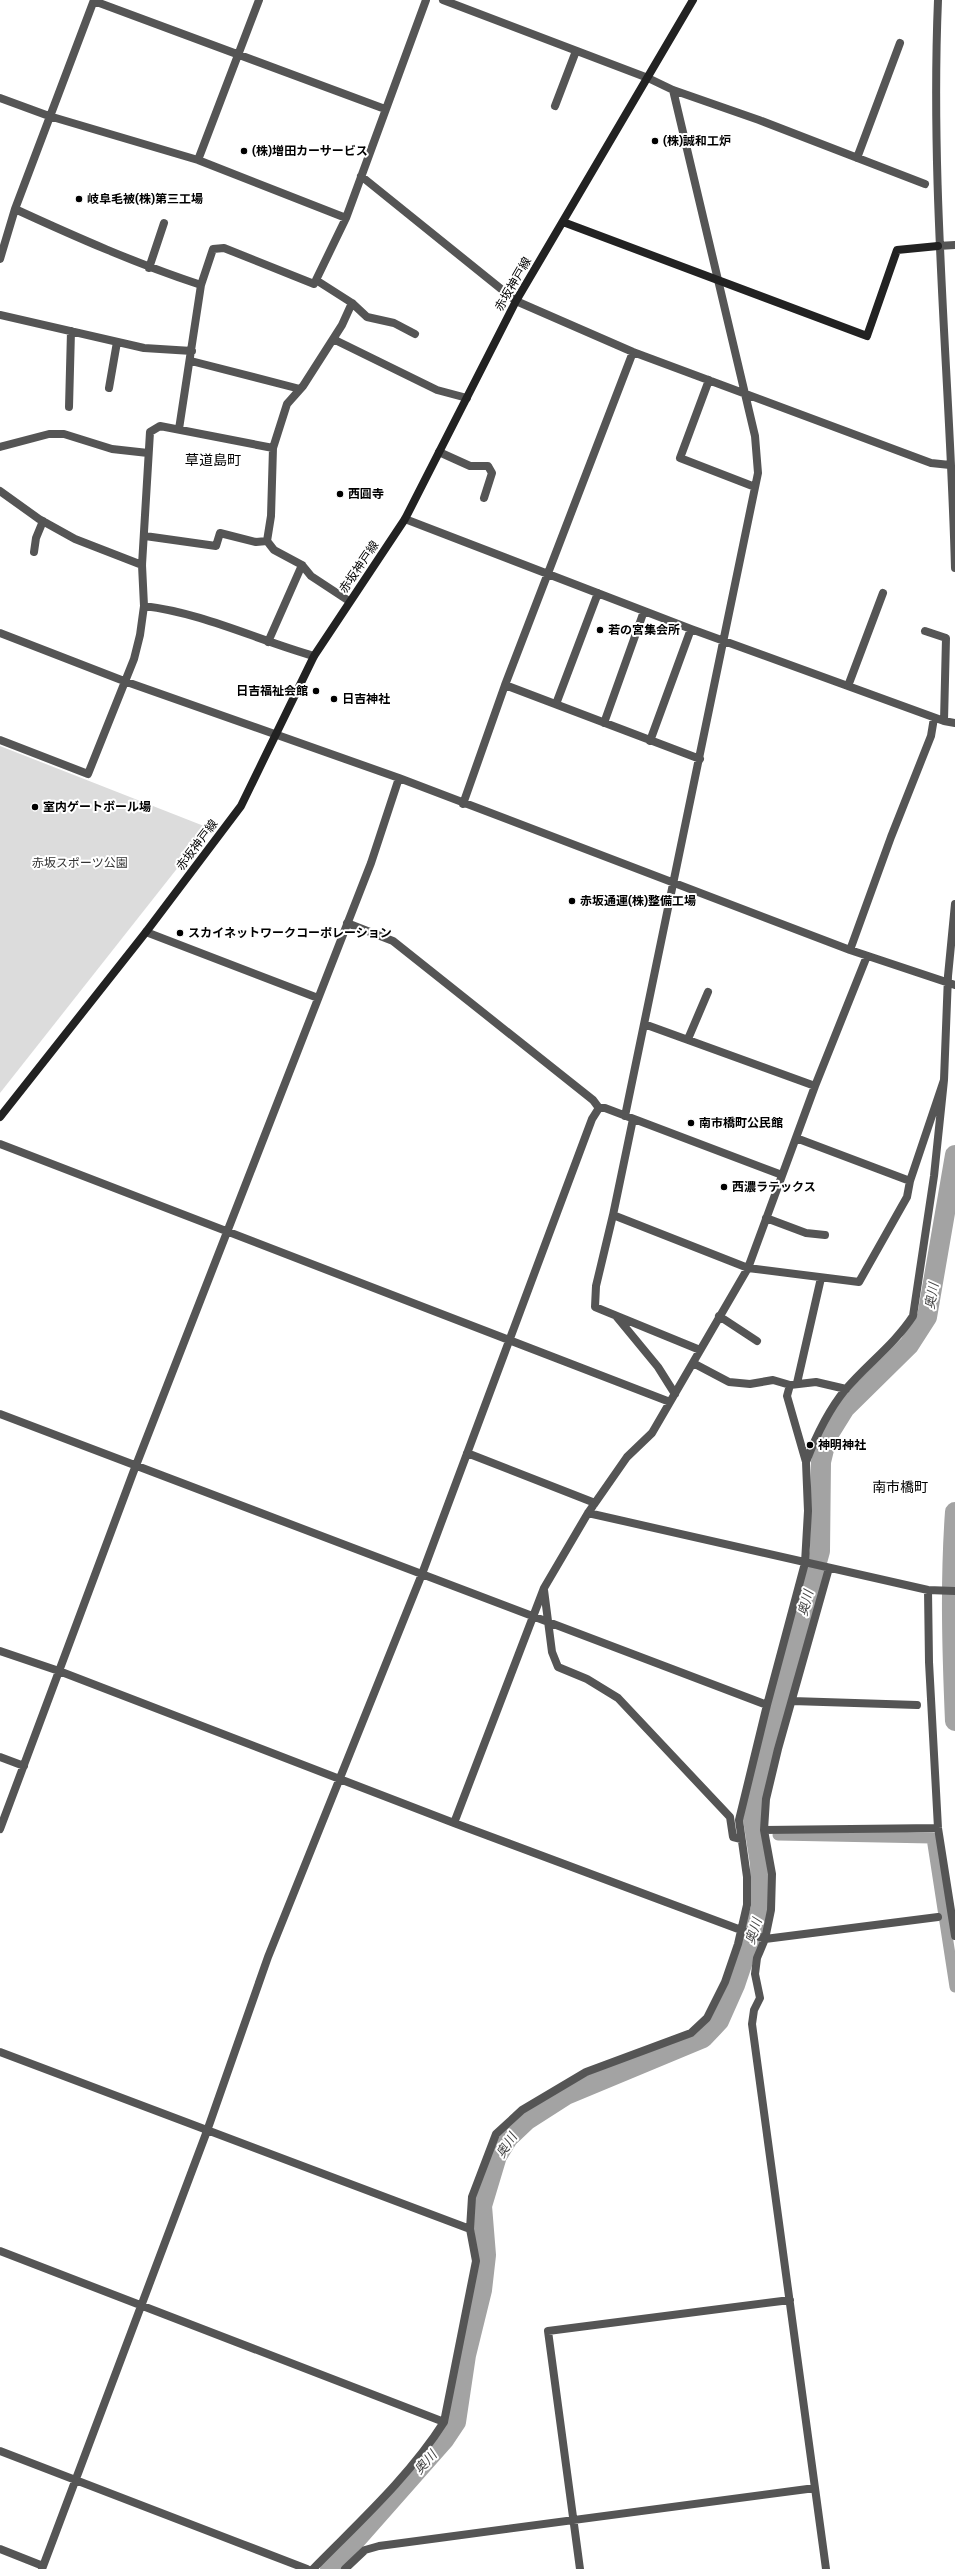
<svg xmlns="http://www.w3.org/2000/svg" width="955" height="2569" font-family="'IBM Plex Sans','Noto Sans JP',sans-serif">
<rect width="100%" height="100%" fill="#fff"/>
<!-- green -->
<path fill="#dcdcdc" d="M0,746L209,828L0,1093Z"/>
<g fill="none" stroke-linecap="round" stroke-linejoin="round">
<!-- canal -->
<path stroke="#a3a3a3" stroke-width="11" d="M778,1835L932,1838L955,1987"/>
<!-- river -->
<path stroke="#a3a3a3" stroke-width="20" d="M955,1512C950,1581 952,1651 955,1721
M330,2569L444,2440L456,2422L466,2355L482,2290L486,2255L482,2206L497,2156L508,2138L527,2120L566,2095L703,2038L719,2021L735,1985L761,1908L760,1864L753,1819L756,1784L820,1551L821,1462L827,1437L845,1408L909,1345L927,1317L955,1155"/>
<!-- street -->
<path stroke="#555" stroke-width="8" d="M443,0L648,78L673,90L759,120L925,184
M938,0C930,190 950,378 955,568
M94,1L385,109
M0,98L49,116L198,160L259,0
M555,106L576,51
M857,158L900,43
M198,160L346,218
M361,176L516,301L633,352L931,463L950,465
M15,209C76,237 137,264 201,285
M938,246L955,245
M0,259L15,209L94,0
M149,268L164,223
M0,315L144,348L192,351
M415,334L394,323L367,317L352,303L316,280L346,218L426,0
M333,339L437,390L467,398
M191,361L300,389
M709,380L680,458L755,487
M109,388L117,342
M69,407L71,331
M179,429L201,285L213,249L224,248L314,284L316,280
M0,447L49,434H64L112,449L148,453
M439,452L470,466H488L492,473L484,498
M0,491L39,519L75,539L142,565
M405,519L691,629L944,721L955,723
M145,536L216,546L220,533L256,542L267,541
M34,552L36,538L43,521
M349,601L311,576L302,565L274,550L267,541L271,516L273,448L287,404L303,386L342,325L352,303
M144,606C203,613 257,640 314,656
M925,631L946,638L944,721
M0,633L124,681L399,778L850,950L955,985
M268,642L302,565
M505,685L700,759
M848,686L883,593
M556,704L598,593
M604,723L644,611
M0,740L88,774L134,659L140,635L144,606L142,565L150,432L160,426L273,448
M650,741L691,629
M463,804L505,685L633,352
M347,923L393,941L593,1100L599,1108
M146,932L318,998
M850,950L891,837L931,736L934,718
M644,1024L815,1086
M688,1039L708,992
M599,1108H605L782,1175
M625,1116L758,473L755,436L673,90
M633,1119L613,1215L748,1268L859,1282L907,1197L910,1181
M796,1138L910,1181L944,1080L948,976L955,904
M0,1144L670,1402
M613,1215L596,1286L595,1307L700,1350
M766,1218L806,1233L825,1235
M616,1316L658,1367L675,1394
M719,1316L757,1341
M693,1363L729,1382L750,1384L773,1380L790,1385
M797,1383L821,1278
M846,1389L816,1382L790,1385L787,1396L806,1462C816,1436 827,1412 845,1390C867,1364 894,1345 913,1316L934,1176L944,1080
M0,1414L767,1705L739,1820L747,1877V1905L738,1944L725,1982L707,2018L691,2033L586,2072L522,2110L496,2134L472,2197L470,2229
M467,1453L595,1503
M588,1513L928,1590L955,1591
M544,1590L552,1652L558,1667L587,1679L618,1698L730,1817L733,1837L741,1839
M928,1590L929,1662L938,1828L955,1936
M0,1651L59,1671L454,1823L765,1939L938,1917
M792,1701L917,1705
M767,1705L805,1563L808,1511L806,1462
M0,1757L24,1766
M454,1823L544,1588L588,1513L627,1457L652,1433L748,1268L815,1086L867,956
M0,1829L133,1473L371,863L399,778
M764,1830L938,1828
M0,2052L470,2229L476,2261L444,2422C409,2477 358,2523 313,2569
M0,2251L444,2422
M0,2451L307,2569
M0,2549L43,2566
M42,2569L207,2131L268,1957L422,1574L592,1119L599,1108
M345,2569L365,2550L379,2546L815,2488
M580,2569L548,2331L790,2300
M826,2569L752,2024L754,2010L760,1998L755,1974L757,1958L765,1939L771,1910L772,1874L764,1830L766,1799L778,1749L829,1568"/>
<!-- secondary -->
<path stroke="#222" stroke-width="8" d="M563,222L867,336L897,250L938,246
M0,1117L146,932L241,806L314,656L405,519L516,301L693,0"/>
</g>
<!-- markers -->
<g fill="#000" stroke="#fff" stroke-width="1.5">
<circle cx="655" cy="141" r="4"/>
<circle cx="244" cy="151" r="4"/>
<circle cx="79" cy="199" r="4"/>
<circle cx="340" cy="494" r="4"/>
<circle cx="600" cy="630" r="4"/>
<circle cx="316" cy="691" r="4"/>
<circle cx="334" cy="699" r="4"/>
<circle cx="35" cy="807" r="4"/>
<circle cx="572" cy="901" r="4"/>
<circle cx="180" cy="933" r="4"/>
<circle cx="691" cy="1123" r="4"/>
<circle cx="724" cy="1187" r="4"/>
<circle cx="810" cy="1445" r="4"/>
</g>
<g text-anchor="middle" stroke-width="4" stroke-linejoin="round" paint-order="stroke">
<!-- poi labels -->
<g font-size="12" font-weight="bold" fill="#000" stroke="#fff" text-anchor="start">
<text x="663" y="145">(株)誠和工炉</text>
<text x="252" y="155">(株)増田カーサービス</text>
<text x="87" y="203">岐阜毛被(株)第三工場</text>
<text x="348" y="498">西圓寺</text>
<text x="608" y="634">若の宮集会所</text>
<text x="308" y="695" text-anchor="end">日吉福祉会館</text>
<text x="342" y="703">日吉神社</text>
<text x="43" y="811">室内ゲートボール場</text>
<text x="580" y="905">赤坂通運(株)整備工場</text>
<text x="188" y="937">スカイネットワークコーポレーション</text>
<text x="699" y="1127">南市橋町公民館</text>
<text x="732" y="1191">西濃ラテックス</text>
<text x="818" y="1449">神明神社</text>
</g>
<!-- street labels -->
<g font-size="12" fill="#000" stroke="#fff">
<text transform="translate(513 284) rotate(-60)" y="4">赤坂神戸線</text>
<text transform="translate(359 567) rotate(-56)" y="4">赤坂神戸線</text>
<text transform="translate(197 845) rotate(-53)" y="4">赤坂神戸線</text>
</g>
<!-- park labels -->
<g font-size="12" fill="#333" stroke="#fff">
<text x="80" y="867">赤坂スポーツ公園</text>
</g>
<!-- water labels -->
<g font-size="13" font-style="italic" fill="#444" stroke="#fff">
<text transform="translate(931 1296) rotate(-80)" y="5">奥川</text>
<text transform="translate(805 1603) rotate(-75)" y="5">奥川</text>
<text transform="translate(753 1931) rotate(-72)" y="5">奥川</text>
<text transform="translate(506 2145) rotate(-57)" y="5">奥川</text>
<text transform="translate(425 2462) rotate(-48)" y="5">奥川</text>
</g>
<!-- quarter labels -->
<g font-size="14" fill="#000" stroke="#fff">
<text x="213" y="465">草道島町</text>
<text x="900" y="1492">南市橋町</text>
</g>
</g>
</svg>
